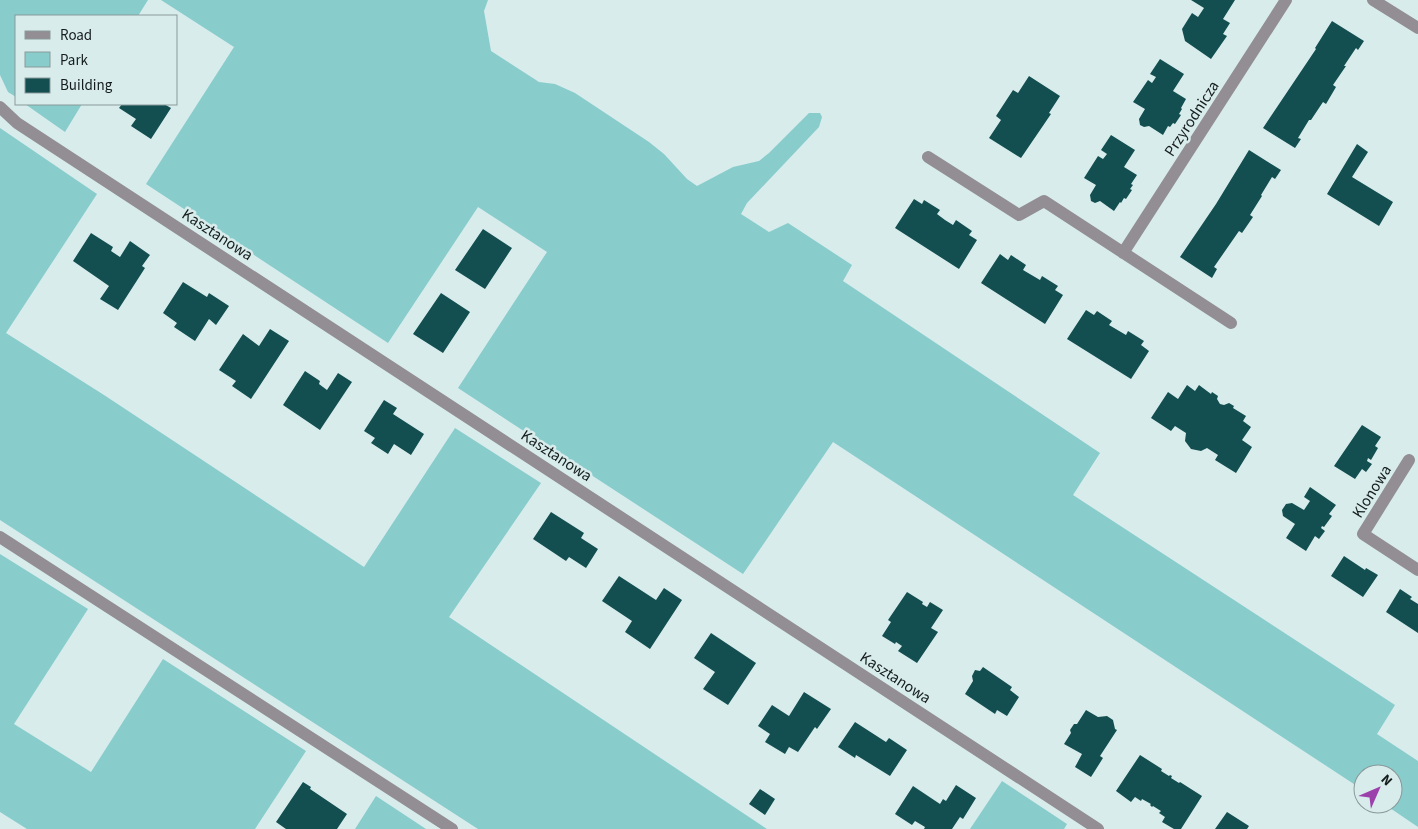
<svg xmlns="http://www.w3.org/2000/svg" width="1418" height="829" font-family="'Source Sans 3',sans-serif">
<rect width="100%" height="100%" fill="#d8ecec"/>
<!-- green -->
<path fill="#8cc" d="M0,0H148L138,16H16V97L8,92L0,75Z
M161,0H488L484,11L491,51L539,82L555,84L575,93L649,142L664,154L687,179L697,186L733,167L759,161L769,153L809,113H820L822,117L819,127L747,203L741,214L769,232L788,223L852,265L843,281L1100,453L1073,495L1395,705L1377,734L1418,761V827L1384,804H1393V774H1363V790L833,442L743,574L458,388L547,252L478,207L388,343L146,184L234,47Z
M25,104H82L65,132Z
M0,128L97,194L6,333L104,395L364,567L455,428L541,483L449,617L767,829H478L0,520Z
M0,554L88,609L14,724L91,772L163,659L306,751L255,829H27L0,812Z
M1002,781L1067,824L1064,829H970Z
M376,796L426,829H355Z"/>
<!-- building -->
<path fill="#134f50" d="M1191,0H1235L1223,19L1230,23L1223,34L1227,36L1211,59L1185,41L1182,29L1192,13L1198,17L1204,8Z
M1332,21L1364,41L1358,50L1356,48L1344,66H1346L1333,85L1336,87L1326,104L1323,102L1311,120H1309L1298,138L1301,139L1295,148L1263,128L1316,49L1315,48Z
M1160,59L1184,74L1173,91L1186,99L1181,108L1182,109L1179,114L1181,115L1175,124L1173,123L1170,127L1168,126L1163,135L1149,126L1144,127L1140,125L1139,119L1145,109L1133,102L1148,80L1152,83L1156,77L1150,74Z
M1029,76L1060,96L1049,113L1051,114L1021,158L989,138L1001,120L996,116L1013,90L1018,93Z
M122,104H164L171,108L151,139L131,126L136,119L119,108Z
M1111,135L1135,150L1124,167L1137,175L1131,184L1133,185L1130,189L1132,190L1126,199L1124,198L1121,203L1120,202L1114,211L1100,201L1095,203L1091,201L1090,195L1096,185L1084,178L1098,156L1103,159L1107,154L1101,150Z
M1357,144L1368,152L1352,177L1393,202L1379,226L1327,194Z
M1249,150L1281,170L1275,179L1272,177L1261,195L1262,196L1250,215L1253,217L1242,233L1239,231L1214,267L1217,269L1212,278L1180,257L1216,204Z
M914,199L922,204L924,200L940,210L937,214L945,220L953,225L956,220L972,231L969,235L977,240L959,269L895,228Z
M483,229L512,248L485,289L455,270Z
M91,233L113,247L111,251L120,257L130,241L150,255L142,266L145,268L118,310L100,299L109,286L73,261Z
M1000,254L1008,260L1011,255L1026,265L1023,270L1040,280L1042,276L1058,286L1055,290L1063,295L1045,324L981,283Z
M183,282L207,297L209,293L229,306L216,325L209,319L195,341L174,327L177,323L163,313Z
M441,293L470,312L443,353L413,334Z
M1086,310L1094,315L1097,311L1112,321L1109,325L1126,335L1128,331L1144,341L1141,345L1149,351L1131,379L1067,339Z
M270,329L289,341L251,399L232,386L236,381L219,370L243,334L259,346Z
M305,371L320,381L319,384L327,390L338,373L352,382L320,430L283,405Z
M1187,385L1195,391L1199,385L1211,394L1212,392L1218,396L1217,399L1220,404L1224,405L1229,403L1234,406L1233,408L1246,416L1243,421L1251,427L1242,440L1252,447L1236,473L1215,460L1218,455L1207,448L1201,451L1191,449L1185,441L1186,433L1175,426L1171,431L1151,418L1168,392L1178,399Z
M384,400L397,408L393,414L424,434L411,455L394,444L388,454L371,443L375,438L364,431Z
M1362,425L1381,437L1375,446L1378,448L1371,460L1368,458L1367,461L1372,464L1366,472L1362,469L1355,479L1334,466Z
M1310,487L1336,505L1329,514L1332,516L1324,527L1322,526L1321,528L1325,531L1319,539L1315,536L1306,551L1286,538L1295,524L1283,516L1282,510L1286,504L1292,503L1304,510L1310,501L1304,497Z
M551,512L584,533L581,538L598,549L586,568L569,557L566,561L533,539Z
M1344,556L1365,570L1366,568L1378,575L1363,597L1331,576Z
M619,576L656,600L664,588L682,600L650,649L625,632L632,621L602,601Z
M1400,589L1412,597L1410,599L1418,604V633L1386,612Z
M907,592L923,602L922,604L927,607L930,602L943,610L931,628L938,632L917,663L898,651L902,646L896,642L895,644L882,636L891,622L888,620Z
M711,633L756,663L728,705L703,689L715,672L694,658Z
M983,667L1012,687L1010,690L1019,697L1007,716L997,710L995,714L965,694L973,681L972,676L975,670L980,671Z
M804,692L831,709L817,729L815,727L798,752L789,747L785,754L765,742L770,734L758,726L772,705L789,716Z
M1086,710L1098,717L1107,716L1113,720L1115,729L1117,730L1100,756L1103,758L1091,777L1075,767L1082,754L1064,744L1071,733L1070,730L1074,724H1077Z
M855,722L886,742L889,738L907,750L890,776L856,755L855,758L838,747Z
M1140,755L1162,769L1161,771L1169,776L1170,775L1172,776L1171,778L1179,783L1180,782L1202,796L1181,829H1174L1162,822L1165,817L1159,813L1161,811L1153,806L1152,807L1150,805L1151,804L1142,799L1141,801L1135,797L1131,802L1116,791Z
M303,782L311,787L310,789L347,814L337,829H286L276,822Z
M956,785L976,798L963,819L960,817L952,829H924L925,827L915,821L912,825L895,814L913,786L940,804L943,799L946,801Z
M760,789L775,799L765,815L749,804Z
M1227,812L1249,826L1247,829H1215Z"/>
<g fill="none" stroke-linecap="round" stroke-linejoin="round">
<!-- minor -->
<path stroke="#928e93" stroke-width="12" d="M1373,0L1418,28
M0,107L17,123L1098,829
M928,157L1019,215L1044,201L1231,323
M1123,253L1286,0
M1409,460L1363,534L1418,570
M0,537L452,829"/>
</g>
<g text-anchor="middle" stroke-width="5" stroke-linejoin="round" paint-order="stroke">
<!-- street labels -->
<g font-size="16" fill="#151c1c" stroke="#d8ecec">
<text transform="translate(1191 118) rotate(-57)" y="6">Przyrodnicza</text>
<text transform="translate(218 234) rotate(33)" y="6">Kasztanowa</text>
<text transform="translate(557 455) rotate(33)" y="6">Kasztanowa</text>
<text transform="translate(1371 491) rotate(-58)" y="6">Klonowa</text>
<text transform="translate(896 677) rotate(33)" y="6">Kasztanowa</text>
</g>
</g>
<!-- legend -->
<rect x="15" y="15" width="162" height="90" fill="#d8ecec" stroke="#8a9999"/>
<rect x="25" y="31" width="25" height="8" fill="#928e93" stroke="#8a9999"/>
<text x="60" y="40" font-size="15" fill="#151c1c">Road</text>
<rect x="25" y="52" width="25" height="15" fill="#88cccc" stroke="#8a9999"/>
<text x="60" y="65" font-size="15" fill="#151c1c">Park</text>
<rect x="25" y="78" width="25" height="15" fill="#134f50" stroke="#8a9999"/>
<text x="60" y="90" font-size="15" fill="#151c1c">Building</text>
<!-- north arrow -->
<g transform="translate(1378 789) rotate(45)"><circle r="24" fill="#d8ecec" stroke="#8a9999"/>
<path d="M0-4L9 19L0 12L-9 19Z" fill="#9c41ac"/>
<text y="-8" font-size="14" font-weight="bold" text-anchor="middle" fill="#151c1c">N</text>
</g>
</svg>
